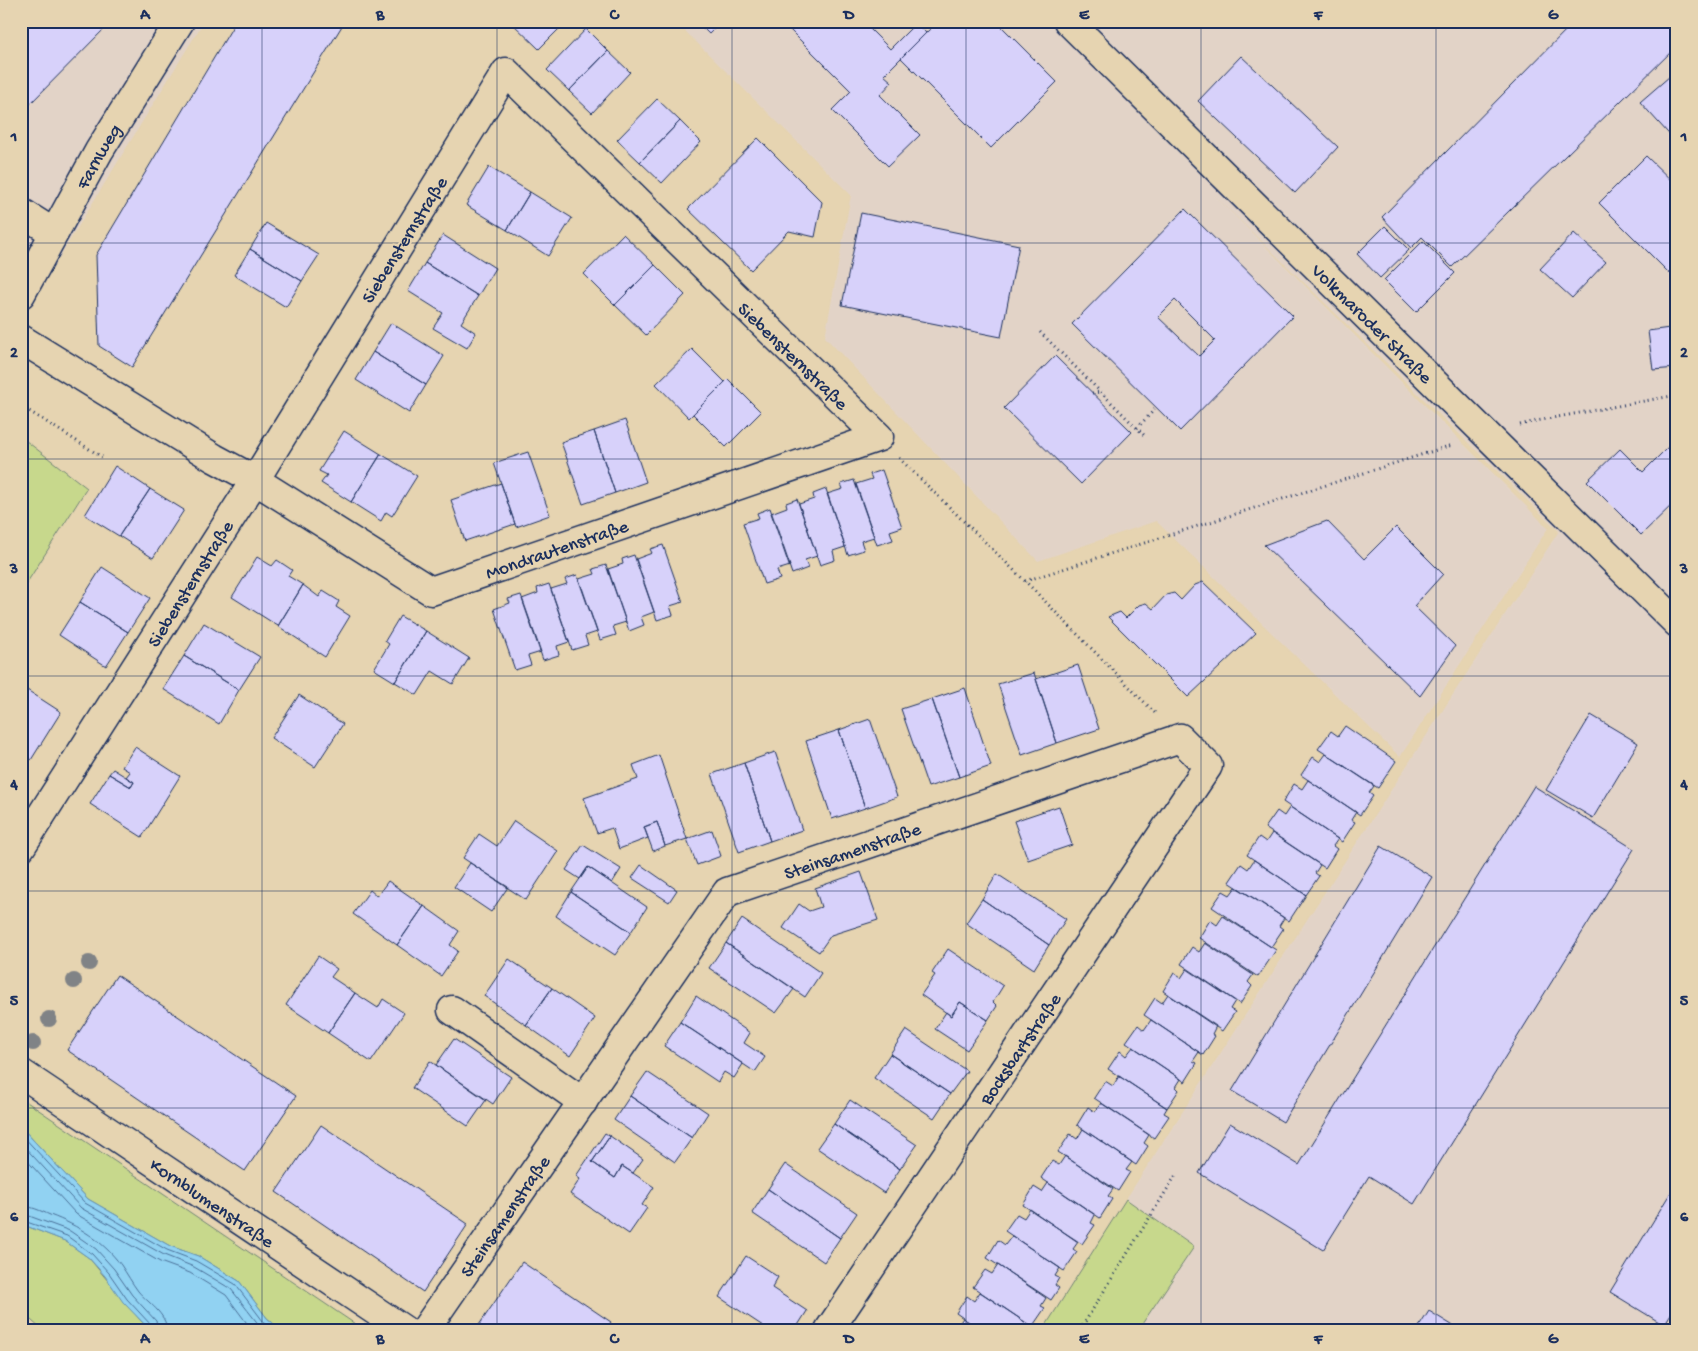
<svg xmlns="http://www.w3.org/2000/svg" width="1698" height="1351" font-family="'Gochi Hand',sans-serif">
<rect width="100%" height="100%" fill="#e6d4b1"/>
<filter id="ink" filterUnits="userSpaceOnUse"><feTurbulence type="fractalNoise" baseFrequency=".02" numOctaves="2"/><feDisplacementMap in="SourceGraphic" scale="10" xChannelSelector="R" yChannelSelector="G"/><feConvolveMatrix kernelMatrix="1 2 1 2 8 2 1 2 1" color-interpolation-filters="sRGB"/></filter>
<g filter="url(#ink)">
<!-- built -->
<path fill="#e2d3c7" d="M21,21H204L21,320Z
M675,21H1677V1330H1138L1194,1247L1126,1199L1559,531L1211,192L1548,528L1400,757L1156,521L1038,561L825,337L851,195Z"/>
<!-- green -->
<path fill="#c7d88c" stroke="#718475" d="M21,437L87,488L21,592Z
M21,1098L364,1330H281L267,1318L239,1281L198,1256L170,1246L88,1199L21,1127Z
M1126,1199L1194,1247L1138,1330H1043Z
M21,1224L65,1241L89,1258L141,1321L150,1330H42L21,1311Z"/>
<!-- water -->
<path fill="#91d2f2" stroke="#6291b7" d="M21,1127L88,1199L170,1246L198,1256L239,1281L267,1318L281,1330H150L123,1302L105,1276L89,1258L65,1241L21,1224Z"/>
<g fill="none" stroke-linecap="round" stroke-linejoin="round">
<!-- shore -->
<path stroke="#4a7099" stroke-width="1" d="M21,1134L85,1203L167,1250L196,1261L235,1284L263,1321L273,1330
M21,1143L81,1208L164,1255L194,1267L231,1289L263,1330
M21,1154L76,1214L160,1262L190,1273L226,1295L252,1330
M21,1206C31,1206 41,1211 50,1215C79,1226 102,1240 121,1265C127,1274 132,1283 138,1291C148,1303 166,1313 167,1330
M21,1213L70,1231L96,1249L114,1269L132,1295L156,1321L159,1330
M21,1220L67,1236L92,1254L109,1273L127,1299L151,1325L153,1330"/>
</g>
<!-- building -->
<path fill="#d7d1fa" stroke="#1b2f5e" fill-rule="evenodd" d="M21,21H112L21,113Z
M236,21H345L132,367L99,346L96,255Z
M510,21H551L559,29L539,49Z
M696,21H722L709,34Z
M781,21H862L890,49L916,23L926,33L884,75L892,82L880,95L920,135L888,166L832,110L851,91Z
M938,21H996L1057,82L991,148L901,58Z
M1575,21H1677V46L1452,267L1422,237L1411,248L1382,217Z
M586,29L608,51L569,91L547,70Z
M608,51L630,72L592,113L569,91Z
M1241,56L1338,147L1295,193L1198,101Z
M1677,70V143L1640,102Z
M657,99L680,121L640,162L617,140Z
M680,121L701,142L662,183L640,162Z
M758,138L822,202L815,237L789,231L751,270L688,209Z
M1646,156L1677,186V273L1673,277L1599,203Z
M489,167L530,192L507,230L466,205Z
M530,192L572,218L548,256L507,230Z
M1185,209L1293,316L1180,431L1072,324ZM1175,300L1215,340L1199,356L1158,317Z
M861,213L1019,245L1001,337L842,305Z
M266,223L319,255L302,281L250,249Z
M1385,226L1409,250L1380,278L1357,254Z
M1574,233L1606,262L1572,298L1540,269Z
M623,234L655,265L615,305L584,274Z
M443,235L495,268L478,296L425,263Z
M1423,241L1455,273L1416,312L1384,280Z
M250,249L302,281L286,307L234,275Z
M425,263L478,296L461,323L476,333L467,348L433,328L443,313L408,291Z
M655,265L685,295L646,335L615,305Z
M391,323L444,356L426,385L373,352Z
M1677,327V368L1653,370L1648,331Z
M692,349L725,382L689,418L656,384Z
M373,352L426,385L409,413L356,380Z
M1055,356L1132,432L1081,484L1004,408Z
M728,379L761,412L726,447L693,414Z
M625,420L646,482L615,493L594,431Z
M344,431L381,454L351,502L321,483L327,475L319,471Z
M594,431L615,493L583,504L561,442Z
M1677,438V500L1641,535L1587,481L1620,449L1643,472Z
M528,452L550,515L516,527L494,463Z
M381,454L417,476L392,516L386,512L381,521L351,502Z
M115,466L150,489L119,536L85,515Z
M882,470L902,527L890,531L893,540L877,545L856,484L872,479L870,474Z
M854,480L874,537L861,541L864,550L848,555L827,494L843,489L841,484Z
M501,483L515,524L465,541L451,500Z
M150,489L184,510L153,558L119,536Z
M826,489L845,547L833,551L835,560L820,565L799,504L814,499L813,494Z
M797,499L817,556L805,560L808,568L792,574L771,513L787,507L786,503Z
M770,508L790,566L777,570L780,579L764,584L743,523L759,518L757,513Z
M1327,521L1364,559L1396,527L1443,574L1414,606L1455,646L1420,696L1264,545Z
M663,545L683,602L670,606L673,615L657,620L636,559L652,553L650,549Z
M634,555L654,612L641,617L644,625L629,631L608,569L623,564L622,559Z
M257,557L272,566L277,560L292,570L288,576L303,585L278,626L232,597Z
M606,565L626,622L613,626L616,635L600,640L579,579L595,574L593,569Z
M102,567L150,598L128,632L80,602Z
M577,575L597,632L585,636L588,645L572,650L551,589L567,584L565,579Z
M1203,582L1256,633L1188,697L1108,617L1120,612L1126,618L1139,605L1146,603L1153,609L1166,595L1174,593L1181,600L1195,585Z
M549,584L569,642L557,646L559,655L543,660L522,599L538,593L537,588Z
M303,585L319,597L323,591L339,601L336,607L350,616L325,657L278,626Z
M521,595L541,652L528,656L531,665L515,670L494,609L510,603L508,599Z
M80,602L128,632L106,666L59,635Z
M400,616L426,631L395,682L374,669L389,644L385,641Z
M204,623L260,657L239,690L184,656Z
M426,631L469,658L453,684L432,671L417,695L395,682Z
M184,656L239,690L219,724L163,689Z
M1078,665L1099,729L1057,743L1036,679Z
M1034,673L1057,743L1022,755L998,684Z
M21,687L27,690L21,700Z
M965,688L991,766L959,777L932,699Z
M27,690L61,712L31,760L21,753V700Z
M299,695L343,724L315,767L271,738Z
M932,699L959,777L928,787L901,709Z
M1591,715L1638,743L1593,818L1546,790Z
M870,719L897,797L865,808L839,730Z
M1345,726L1396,761L1378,788L1318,749L1331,731L1338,736Z
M839,730L865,808L832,819L806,741Z
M135,747L180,776L142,837L90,804L109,774L131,787L134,782L126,777L130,772L122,767Z
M775,752L802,830L770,841L744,763Z
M1326,754L1374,786L1369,793L1373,796L1360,815L1301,775L1313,757L1320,762Z
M659,755L687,839L665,846L657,822L644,827L648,838L619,849L612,828L597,833L584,798L638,779L633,765Z
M744,763L770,841L739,852L712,774Z
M113,769L134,782L131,787L109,774Z
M1308,780L1356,812L1351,820L1355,822L1342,842L1283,802L1294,784L1302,789Z
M1534,786L1634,849L1414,1204L1369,1176L1323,1250L1199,1173L1230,1123L1299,1165Z
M1059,806L1072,845L1028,860L1014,821Z
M1290,807L1338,839L1333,846L1337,849L1325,868L1265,828L1277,811L1284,816Z
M514,821L558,851L526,900L463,858L479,834L497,846Z
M657,822L665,846L653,851L644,827Z
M712,830L721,856L697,865L687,839Z
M1272,833L1320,865L1315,873L1319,876L1306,895L1247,855L1259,837L1266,842Z
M583,845L621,869L612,883L588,867L580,879L566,870Z
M1381,846L1432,877L1283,1122L1232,1091Z
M1254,860L1306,895L1289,921L1229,882L1241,864L1248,869Z
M470,863L508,887L491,912L454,887Z
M641,865L677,890L669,902L632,878Z
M588,867L647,907L631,932L571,892Z
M861,872L878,920L831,935L819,952L783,928L799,904L809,911L821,907L815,888Z
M997,874L1066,919L1049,945L982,899Z
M388,881L424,906L397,945L353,914L370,890L377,896Z
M1236,887L1284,918L1279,926L1283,929L1271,947L1212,907L1223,891L1230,895Z
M571,892L631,932L615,955L556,916Z
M982,899L1049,945L1034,969L966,923Z
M424,906L459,931L450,945L458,951L441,976L397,945Z
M1223,916L1276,950L1258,977L1199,938L1210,920L1217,925Z
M742,919L821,973L805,997L726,943Z
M726,943L794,989L776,1013L709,968Z
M1205,943L1253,975L1248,982L1252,986L1240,1004L1181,964L1192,947L1199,952Z
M948,949L1003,986L993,1002L997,1006L988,1020L960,1002L951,1016L921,995L935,975L932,973Z
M318,956L337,969L331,977L355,993L328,1033L286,1005Z
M509,959L552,988L526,1025L484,996Z
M1187,969L1235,1001L1230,1009L1235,1012L1222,1031L1163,991L1174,973L1181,978Z
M117,975L296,1096L245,1171L67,1050Z
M552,988L595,1018L570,1056L526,1025Z
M355,993L378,1008L383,999L404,1013L371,1062L328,1033Z
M1168,994L1216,1026L1212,1034L1215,1036L1203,1055L1144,1015L1155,998L1162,1003Z
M696,996L750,1033L744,1043L765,1057L755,1072L680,1022Z
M960,1002L988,1020L967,1050L935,1029L946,1012L951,1016Z
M1151,1020L1199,1052L1193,1061L1197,1063L1185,1082L1126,1042L1138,1025L1144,1030Z
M680,1022L743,1064L734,1078L724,1072L718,1082L664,1046Z
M906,1030L967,1071L950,1094L890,1054Z
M454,1039L511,1077L493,1104L436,1065Z
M1133,1047L1181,1079L1176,1087L1179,1090L1167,1108L1108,1069L1120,1051L1126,1056Z
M890,1054L950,1094L934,1118L874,1078Z
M430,1061L486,1100L468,1126L412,1088Z
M647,1072L708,1113L692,1138L630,1096Z
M1119,1076L1167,1108L1164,1113L1169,1116L1154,1138L1094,1098L1105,1081L1113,1086Z
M630,1096L692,1138L675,1162L614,1120Z
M850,1100L917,1145L900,1169L834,1124Z
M1101,1103L1149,1135L1144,1143L1148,1146L1136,1165L1077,1125L1088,1107L1095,1112Z
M834,1124L900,1169L884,1193L817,1148Z
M321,1125L468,1224L423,1292L276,1192Z
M1083,1129L1132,1162L1126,1170L1130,1172L1118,1191L1058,1152L1070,1134L1077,1139Z
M605,1133L610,1136L592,1162L615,1178L622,1166L654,1187L642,1205L647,1208L629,1234L570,1194L580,1179L576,1176Z
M610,1136L643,1159L633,1173L622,1166L615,1178L592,1162Z
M1065,1156L1113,1189L1108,1196L1112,1199L1100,1218L1041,1178L1052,1161L1059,1165Z
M785,1164L857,1213L840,1238L768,1189Z
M1677,1182V1304L1664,1325L1610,1292Z
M1048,1183L1095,1215L1091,1223L1095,1225L1082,1244L1023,1205L1034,1187L1042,1192Z
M768,1189L840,1238L824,1262L752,1213Z
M1030,1209L1078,1242L1073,1249L1077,1252L1064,1271L1005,1231L1017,1214L1024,1218Z
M1012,1236L1060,1268L1055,1276L1059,1278L1055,1285L1059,1288L1051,1300L987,1258L998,1240L1005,1245Z
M746,1256L778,1277L772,1288L807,1311L795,1330H769L719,1297Z
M522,1262L611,1322L606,1330H479L477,1328Z
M998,1265L1046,1298L1041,1306L1045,1308L1032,1327L973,1287L985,1270L992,1274Z
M980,1292L1028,1324L1025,1330H980L956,1313L967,1296L974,1301Z
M1429,1311L1460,1330H1417Z
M963,1318L980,1330H945L949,1323L956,1328Z"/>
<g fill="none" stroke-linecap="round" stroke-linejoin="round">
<!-- minor casing -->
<g stroke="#1b2f5e" stroke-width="31">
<g id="minor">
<path id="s1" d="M1068,21L1677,623"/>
<path d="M21,212L54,233"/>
<path id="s2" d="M21,294L99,151L180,21"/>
<path id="s3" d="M21,339L214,458L255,480L431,591L879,437L506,72L255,480L21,847"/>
<path d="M452,1010L583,1102"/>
<path id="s4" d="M21,1073L404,1330"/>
<path id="s5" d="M425,1330L727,892L1180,738L1208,766L829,1330"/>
</g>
</g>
<!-- path -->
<path stroke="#1b2f5e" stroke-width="3" stroke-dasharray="1 4" stroke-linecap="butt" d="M1040,332L1145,436
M1092,393L1101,392
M21,406L102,457
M1520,425L1536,421L1677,395
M1137,428L1157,407
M899,458L1025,581L1155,713
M1025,581L1452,445
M1080,1330L1176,1175"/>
<!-- minor -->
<use href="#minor" stroke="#e6d4b1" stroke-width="28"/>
</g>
<!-- trees -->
<g fill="#808386">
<circle cx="89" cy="963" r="8"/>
<circle cx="74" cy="981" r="8"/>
<circle cx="49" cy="1019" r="8"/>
<circle cx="33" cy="1043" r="8"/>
</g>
</g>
<!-- grid -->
<path fill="none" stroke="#1b2f5e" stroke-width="1" stroke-opacity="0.55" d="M262,21V1330M497,21V1330M732,21V1330M966,21V1330M1201,21V1330M1436,21V1330M21,243H1677M21,459H1677M21,676H1677M21,891H1677M21,1108H1677"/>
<g text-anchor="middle" stroke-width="4" stroke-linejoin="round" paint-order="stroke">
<!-- street labels -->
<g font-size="19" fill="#1b2f5e" stroke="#e6d4b1">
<text dy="7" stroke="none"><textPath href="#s2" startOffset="158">Farnweg</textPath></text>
<text transform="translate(403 239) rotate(-58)" y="7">Siebensternstraße</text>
<text dy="7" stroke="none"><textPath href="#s1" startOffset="429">Volkmaroder Straße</textPath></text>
<text transform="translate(794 355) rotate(44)" y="7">Siebensternstraße</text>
<text dy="7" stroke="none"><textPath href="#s3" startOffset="614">Mondrautenstraße</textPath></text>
<text transform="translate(189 583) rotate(-58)" y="7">Siebensternstraße</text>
<text dy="7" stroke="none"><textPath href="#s5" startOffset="664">Steinsamenstraße</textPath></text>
<text transform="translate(1019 1048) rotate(-56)" y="7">Bocksbartstraße</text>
<text dy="7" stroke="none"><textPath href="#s4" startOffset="231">Kornblumenstraße</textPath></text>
<text dy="7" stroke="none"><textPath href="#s5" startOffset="139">Steinsamenstraße</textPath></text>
</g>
</g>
<!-- margin -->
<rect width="1698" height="1351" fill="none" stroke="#e6d4b1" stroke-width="55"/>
<rect x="28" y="28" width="1642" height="1296" fill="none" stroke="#1b2f5e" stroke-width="2"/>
<g font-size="16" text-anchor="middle" font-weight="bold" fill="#1b2f5e">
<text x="145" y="19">A</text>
<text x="380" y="19">B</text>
<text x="614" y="19">C</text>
<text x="849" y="19">D</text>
<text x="1084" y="19">E</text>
<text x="1318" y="19">F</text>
<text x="1553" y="19">G</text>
<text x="14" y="141">1</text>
<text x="1684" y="141">1</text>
<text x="14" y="357">2</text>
<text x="1684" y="357">2</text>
<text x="14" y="573">3</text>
<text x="1684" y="573">3</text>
<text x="14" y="789">4</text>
<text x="1684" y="789">4</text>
<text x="14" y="1005">5</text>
<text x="1684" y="1005">5</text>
<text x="14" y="1221">6</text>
<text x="1684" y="1221">6</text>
<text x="145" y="1343">A</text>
<text x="380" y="1343">B</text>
<text x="614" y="1343">C</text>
<text x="849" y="1343">D</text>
<text x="1084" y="1343">E</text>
<text x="1318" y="1343">F</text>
<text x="1553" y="1343">G</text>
</g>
</svg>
